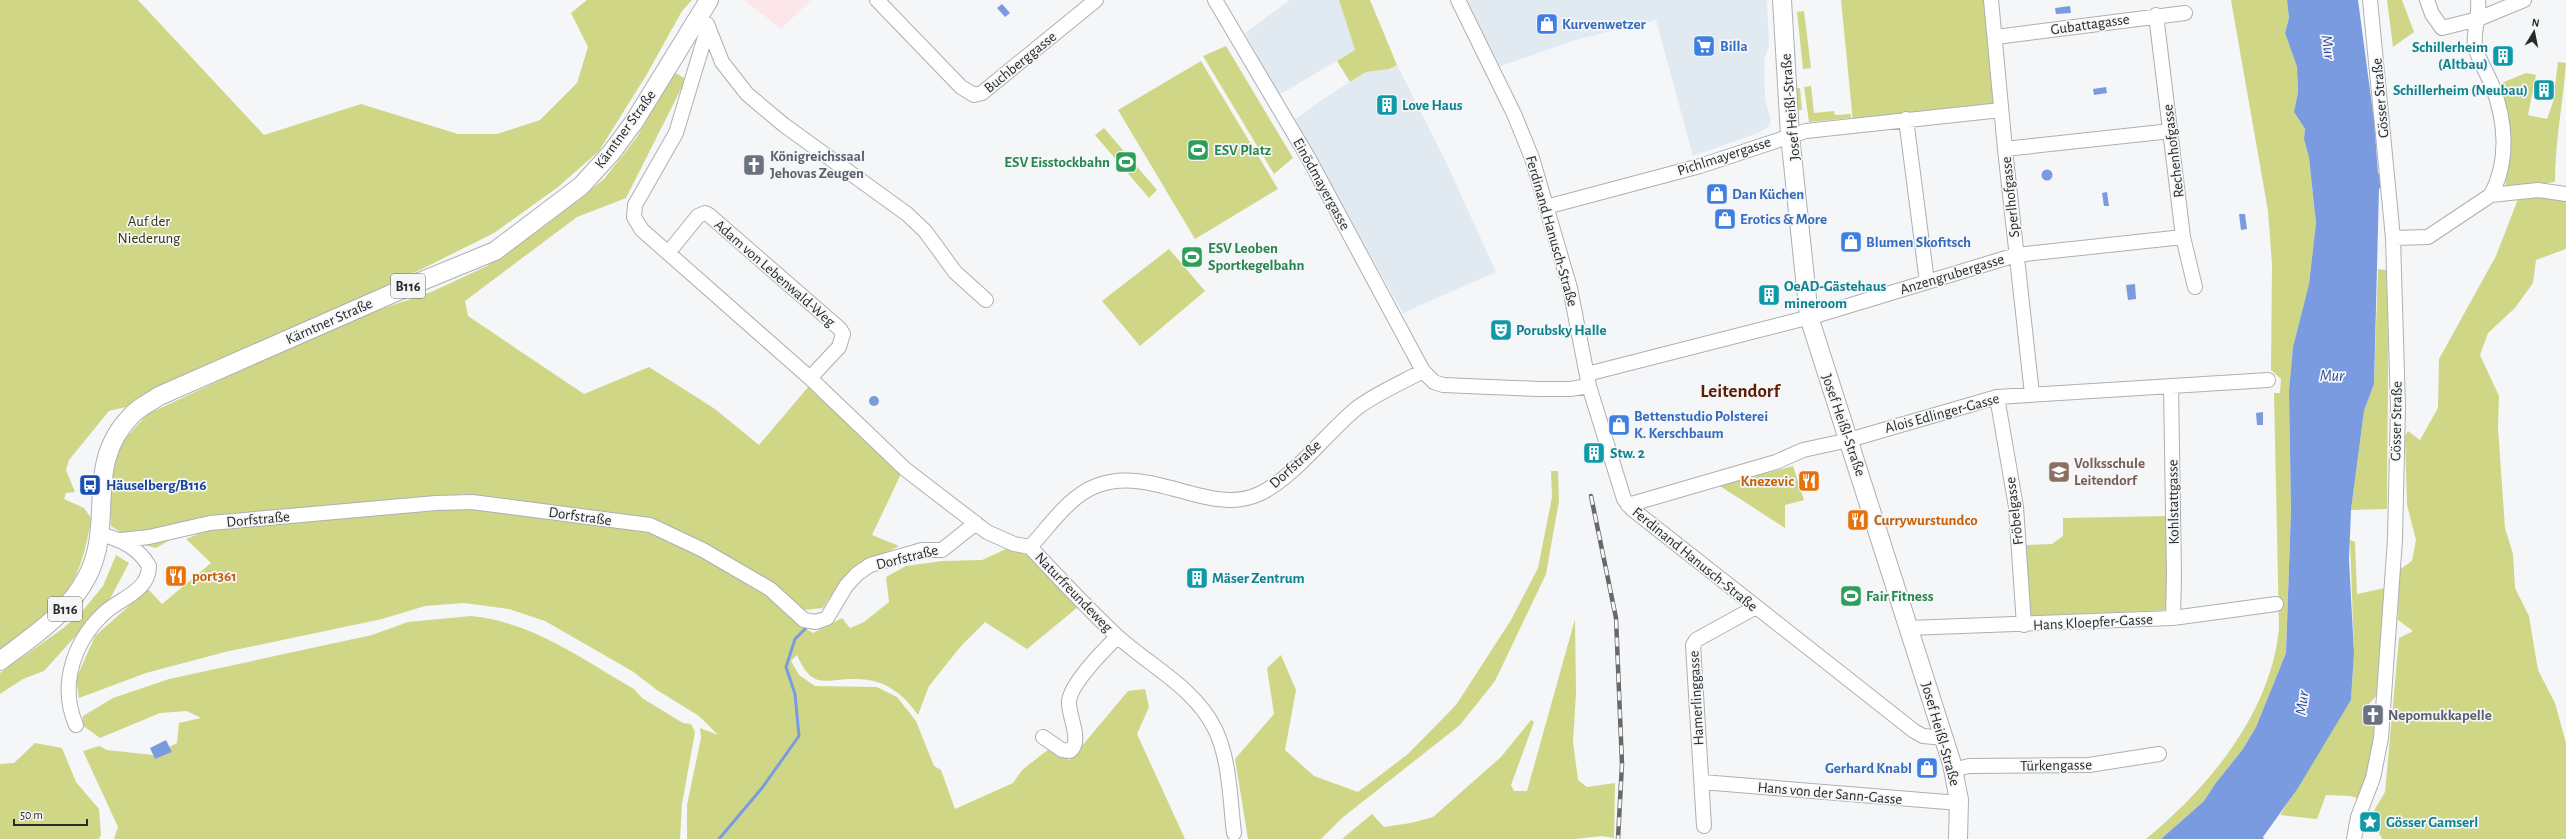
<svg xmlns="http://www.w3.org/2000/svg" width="2566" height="839" font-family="'Alegreya Sans',sans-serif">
<rect width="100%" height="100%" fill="#f4f6f8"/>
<!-- built -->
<path fill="#e1eaf1" d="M1290,0H1339L1355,50L1279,95L1245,33Z
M1465,0H1767L1769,47L1764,59L1765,99L1771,121L1768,127L1758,133L1693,156L1656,20L1575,40L1498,67Z
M1397,65L1446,162L1496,272L1403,313L1294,120L1325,98L1366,72L1389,69Z"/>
<!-- industrial -->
<path fill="#fce6e9" d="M744,0H811L781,29Z"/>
<!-- green -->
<path fill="#cfd787" d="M0,0H138L264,135L361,104L458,134H497L540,120L577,83L588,47L571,13L587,0H692L682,11L647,74L599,151L558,187L494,233L424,268L167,386L130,406L109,411L69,460L66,470L75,492L66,493L64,499L84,508L91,518C88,541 80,576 64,595C47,617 22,635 0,652Z
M1339,0H1370L1397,65L1389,69L1366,72L1350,82L1337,61L1355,50Z
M1841,0H1986L1996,106L1853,122Z
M2231,0H2287L2289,18L2285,33L2297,67L2298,92L2294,112L2305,129L2304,139L2309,158L2316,223L2309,284L2293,347L2289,391L2291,511L2286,653L2256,727L2243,749L2215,784L2204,801L2161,839H2146C2209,787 2271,713 2279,628L2274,393H2280L2281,379L2271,370L2272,264L2268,211Z
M2387,0H2402L2414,32L2393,47Z
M1804,11L1811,68L1803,69L1797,12Z
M1226,46L1293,158L1274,174L1203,56Z
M1201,61L1278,189L1195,239L1118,110Z
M2558,62L2566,63C2563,103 2555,142 2555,182L2505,189L2510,140L2499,84L2526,73L2536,75L2528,115L2547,119L2553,102Z
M674,72L686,79L626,198L577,217L465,301L468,316L584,394L649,367L715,409L759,445L809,386L901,474L872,535L899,546C862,565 846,571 823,608L804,610L801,615L672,532L465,494L126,536L111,526L109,510L110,475L120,444L148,414L293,346L370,313L431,292L487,266L545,226L604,179L637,137Z
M1811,86L1814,113L1834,111L1835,115L1851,114V118L1809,122L1804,87Z
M1796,88H1800L1802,110H1798Z
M1104,128L1157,190L1149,198L1095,135Z
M2558,195L2566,199V249L2536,260L2533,283L2515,308L2488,333L2480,355L2499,396L2498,428L2505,528L2513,554L2515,588L2529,616L2538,670L2555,703L2566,743V839H2382L2373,820L2369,819L2385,792L2399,638L2413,631L2398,620L2399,570L2412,561L2416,540L2407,505L2405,436L2408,431L2420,440L2438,408L2439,359L2496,256L2518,199Z
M1169,249L1205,291L1140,346L1102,301Z
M2378,269L2386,270C2390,350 2387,429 2387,509L2351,510L2364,411L2374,384Z
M1793,466L1804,500L1785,505V528L1720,486Z
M1551,471H1558L1559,501L1546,574L1495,681L1460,725L1342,818L1321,839H1248L1235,759L1274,714L1267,668L1281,655L1296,690L1285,750L1314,776L1358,792L1408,754L1456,705L1511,620L1538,568L1552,497Z
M467,507L636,526L724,567L749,586L776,600L796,623L813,633L842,618L850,628L864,622L889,602L886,577L906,566L942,561L982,560L1006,549L1028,555L1078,607L1027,649L985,622L961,646L929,686L918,715C904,694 884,679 857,679C826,678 813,692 797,655L791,661L799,675L815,686L877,687L897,697L916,721L934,766L941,770L955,809L1013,783L1022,770L1049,749L1070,760L1128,691L1145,689L1149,707L1137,734L1185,839H687V805L701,738L700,728L718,735L699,716L657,690L632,671L545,621L509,609L464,603L425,606L382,619L225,652L146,673L79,698L76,679L95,636L148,589L162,604L211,563L186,539L213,528Z
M2170,516L2168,610L2030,616L2025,545L2052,544L2063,536V518Z
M178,535L156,548L140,544Z
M2350,540L2355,542L2357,594L2385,588L2379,693L2368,705L2366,719L2377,722L2367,775L2359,799L2351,796L2326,795L2317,819L2280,815L2351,700L2354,653Z
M116,555L129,563L111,597L44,671L23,679L0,694V673L62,629L80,614L103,586Z
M471,616C533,622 582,659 634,689L642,698L683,723L691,724L695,732L682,804L680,839H114L118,827L83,751L99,746L107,750L153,755L155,759L171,752L169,747L177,743L179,723L201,718L187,711L160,713L100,738L82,725L83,716L113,698L169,679L372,635L408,622Z
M1575,619L1576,693L1573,742L1578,780L1587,787L1615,783L1614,838L1602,836L1575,839H1342L1372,814L1384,827L1411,823L1433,817L1501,757L1531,720L1534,722L1511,785L1514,791H1527Z
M35,743L62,748L76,782L99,809L101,835L99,839H0V764L14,763Z"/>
<!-- water -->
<path fill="#7a9be0" d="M2287,0H2358L2374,120L2378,173L2382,175L2383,185L2379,189L2374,384L2364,411L2351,510L2349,560L2354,653L2351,700L2298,788L2263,837L2264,839H2161L2204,801L2215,784L2243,749L2256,727L2286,653L2291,511L2289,391L2293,347L2309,284L2316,223L2309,158L2304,139L2305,129L2294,112L2298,92L2297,67L2285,33L2289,18Z
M1002,4L1010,13L1005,17L997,8Z
M2070,6L2071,13L2056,14L2055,8Z
M2106,87L2107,93L2094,95L2093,89Z
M2041.5 175a5.5 5.5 0 1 1 11 0a5.5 5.5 0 1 1-11 0Z
M2107,192L2109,206H2104L2102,193Z
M2239,214H2245L2247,229L2241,230Z
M2135,284L2136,299L2128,300L2126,285Z
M869 401a5 5 0 1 1 10 0a5 5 0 1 1-10 0Z
M2263,412V425H2257L2256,413Z
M166,740L172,752L155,759L150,748Z"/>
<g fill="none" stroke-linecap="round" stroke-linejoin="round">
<!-- stream -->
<path stroke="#7a9be0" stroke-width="3" d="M719,839L762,788L799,736L795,694L786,667L795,639L809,625"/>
<!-- minor casing -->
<g stroke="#adafb1" stroke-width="16">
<path id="minor" d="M877,0L961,87L974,95L982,93L1096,0
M1215,0L1309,159L1423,371
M1458,0L1514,114L1532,158L1570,288L1589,386L1624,499L1632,509L1914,731L1923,736L1944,738
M1991,0L2005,149L2032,394
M2427,0L2432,14L2442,28L2478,19L2524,0
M2156,15L2183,237L2195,287
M707,24L722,62L747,94L784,125L907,214L925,231L955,272L986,300
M708,27L676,133L635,205L634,217L642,230L810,378L905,469L987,532L1014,544L1030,547C1049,527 1069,496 1096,486C1152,464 1209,517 1259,494C1294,478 1326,433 1357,408C1377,393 1401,383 1423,371L1434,382L1443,385L1539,389H1570L1589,386
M1996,37L2185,13
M1906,119L1927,282
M2005,149L2171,131
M2491,195L2538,190L2566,194
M1546,207L1700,166L1806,131L2001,110
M2393,238L2428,237L2491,195C2509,161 2506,121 2492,85C2487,73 2478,59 2475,46C2473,31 2480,15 2478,0
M668,253L698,216L705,213L709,215L840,329L843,334L839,347L810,378
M1587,374L1818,315L2016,255L2183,237
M2171,386L2174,575L2173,618
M1997,397L2016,507L2024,625
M1628,505L1776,462L1803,450L1849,440L1997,397L2268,380
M121,540L149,537L210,523L436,503L472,502L650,525L703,550L770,589L804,620L816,622L827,618L846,586L857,574L870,565L922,550H942L976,523
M1030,547C1058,577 1087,608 1117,636C1150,666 1195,688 1215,729C1230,760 1230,800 1234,833
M1909,628L2173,618L2276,604
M76,725C58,684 75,637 109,609C125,597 149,589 149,566C138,547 120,539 99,534
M1043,737L1062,750L1070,751C1083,741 1068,716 1069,701C1071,683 1104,650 1117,637
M1953,770L1969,766L2089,765L2159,754
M1702,782L1959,803
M1704,826L1693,645L1696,640L1756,607
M2354,839L2358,817L2373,778L2381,738L2395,539L2398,407L2393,238L2370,0"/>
</g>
<!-- major casing -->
<g stroke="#adafb1" stroke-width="20">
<path id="major" d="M1782,0L1790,135L1809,317L1952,764L1959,800L1958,839
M0,661C33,636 69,613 88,575C115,521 83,464 132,415C139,407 151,402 159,396L405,288L495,251L581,186L611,153L634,122L709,0"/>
</g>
<!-- minor -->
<use href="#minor" stroke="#fff" stroke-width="14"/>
<!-- major -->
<use href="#major" stroke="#fff" stroke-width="18"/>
<!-- rail casing -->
<g stroke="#676869" stroke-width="4.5">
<path id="rail" d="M1591,496L1616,618L1622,764L1618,839"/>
</g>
<!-- rail -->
<use href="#rail" stroke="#f4f6f8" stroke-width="3" stroke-dasharray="9" stroke-linecap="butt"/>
</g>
<!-- icons -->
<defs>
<g id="shop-square" transform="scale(1.15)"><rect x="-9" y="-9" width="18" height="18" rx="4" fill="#3f7fe0" stroke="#f4f6f8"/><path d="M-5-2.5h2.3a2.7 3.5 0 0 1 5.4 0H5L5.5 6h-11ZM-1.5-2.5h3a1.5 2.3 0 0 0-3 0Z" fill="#fff"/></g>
<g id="supermarket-square" transform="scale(1.15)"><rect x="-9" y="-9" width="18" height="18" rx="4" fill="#3f7fe0" stroke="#f4f6f8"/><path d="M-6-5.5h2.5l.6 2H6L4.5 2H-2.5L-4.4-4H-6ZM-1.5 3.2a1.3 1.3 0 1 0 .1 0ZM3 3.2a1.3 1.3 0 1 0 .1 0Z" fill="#fff"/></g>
<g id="building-square" transform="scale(1.15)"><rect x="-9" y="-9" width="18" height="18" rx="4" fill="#0f9aa8" stroke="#f4f6f8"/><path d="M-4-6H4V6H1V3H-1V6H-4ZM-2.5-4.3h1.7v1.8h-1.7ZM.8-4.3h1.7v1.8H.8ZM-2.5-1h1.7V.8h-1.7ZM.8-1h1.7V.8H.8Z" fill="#fff"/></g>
<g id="stadium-square" transform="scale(1.15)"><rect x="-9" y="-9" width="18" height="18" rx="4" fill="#2e9e5b" stroke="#f4f6f8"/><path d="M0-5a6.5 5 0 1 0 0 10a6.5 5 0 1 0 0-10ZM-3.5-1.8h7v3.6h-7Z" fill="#fff"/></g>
<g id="church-square" transform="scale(1.15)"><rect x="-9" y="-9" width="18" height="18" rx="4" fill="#6b7280" stroke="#f4f6f8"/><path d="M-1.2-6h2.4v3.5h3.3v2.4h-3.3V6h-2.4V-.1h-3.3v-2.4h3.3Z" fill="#fff"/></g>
<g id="theatre-square" transform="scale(1.15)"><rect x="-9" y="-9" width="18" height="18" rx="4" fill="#0f9aa8" stroke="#f4f6f8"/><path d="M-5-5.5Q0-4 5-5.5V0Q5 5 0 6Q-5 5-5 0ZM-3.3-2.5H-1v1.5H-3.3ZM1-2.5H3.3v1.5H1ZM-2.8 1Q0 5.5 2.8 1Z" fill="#fff"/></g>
<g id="school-square" transform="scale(1.15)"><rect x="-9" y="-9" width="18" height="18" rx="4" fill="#8d6e63" stroke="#f4f6f8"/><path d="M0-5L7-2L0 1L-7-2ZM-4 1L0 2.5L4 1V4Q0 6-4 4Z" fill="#fff"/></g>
<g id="restaurant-square" transform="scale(1.15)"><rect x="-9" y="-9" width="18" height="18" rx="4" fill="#e8710a" stroke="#f4f6f8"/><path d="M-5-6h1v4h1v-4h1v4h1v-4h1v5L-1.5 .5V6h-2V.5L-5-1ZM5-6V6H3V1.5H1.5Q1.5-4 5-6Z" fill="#fff"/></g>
<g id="bus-square" transform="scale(1.15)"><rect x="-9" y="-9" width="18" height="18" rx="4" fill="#1a4fb4" stroke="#f4f6f8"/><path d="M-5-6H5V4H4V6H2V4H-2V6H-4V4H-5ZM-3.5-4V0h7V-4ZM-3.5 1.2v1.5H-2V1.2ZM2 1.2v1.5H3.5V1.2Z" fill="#fff"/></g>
<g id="sight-square" transform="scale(1.15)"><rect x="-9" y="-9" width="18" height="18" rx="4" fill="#0f9aa8" stroke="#f4f6f8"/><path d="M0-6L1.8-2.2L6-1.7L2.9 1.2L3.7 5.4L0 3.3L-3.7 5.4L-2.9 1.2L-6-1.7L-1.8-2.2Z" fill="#fff"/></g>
</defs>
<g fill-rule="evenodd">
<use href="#shop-square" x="1547" y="24"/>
<use href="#supermarket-square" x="1704" y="46"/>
<use href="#building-square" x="2503" y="56"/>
<use href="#building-square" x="2544" y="90"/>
<use href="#building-square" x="1387" y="105"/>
<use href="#stadium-square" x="1198" y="150"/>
<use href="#stadium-square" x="1126" y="162"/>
<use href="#church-square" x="754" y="165"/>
<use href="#shop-square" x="1717" y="194"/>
<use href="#shop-square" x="1725" y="219"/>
<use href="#shop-square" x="1851" y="242"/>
<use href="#stadium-square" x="1192" y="257"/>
<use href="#building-square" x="1769" y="295"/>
<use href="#theatre-square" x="1501" y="330"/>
<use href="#shop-square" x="1619" y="425"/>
<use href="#building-square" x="1594" y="453"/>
<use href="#school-square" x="2059" y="472"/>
<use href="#restaurant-square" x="1809" y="481"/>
<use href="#bus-square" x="90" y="485"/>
<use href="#restaurant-square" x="1858" y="520"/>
<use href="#restaurant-square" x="176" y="576"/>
<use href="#building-square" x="1197" y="578"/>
<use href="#stadium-square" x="1851" y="596"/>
<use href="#church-square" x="2373" y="715"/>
<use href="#shop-square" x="1927" y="768"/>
<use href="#sight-square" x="2370" y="822"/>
</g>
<g text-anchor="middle" stroke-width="3.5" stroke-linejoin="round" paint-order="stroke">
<!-- shield labels -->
<g fill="#f4f6f8" stroke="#666768" stroke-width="1">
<rect x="391" y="274" width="34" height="24" rx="3"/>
<rect x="48" y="597" width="34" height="24" rx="3"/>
</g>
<g font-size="14" font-weight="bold" fill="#292a2a">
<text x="408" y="291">B116</text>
<text x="65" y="614">B116</text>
</g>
<!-- shop labels -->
<g font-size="15" font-weight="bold" fill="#366cbe" stroke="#f4f6f8" text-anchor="start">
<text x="1562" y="29">Kurvenwetzer</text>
<text x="1720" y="51">Billa</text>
<text x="1732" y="199">Dan Küchen</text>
<text x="1740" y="224">Erotics &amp; More</text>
<text x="1866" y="247">Blumen Skofitsch</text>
<text x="1634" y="421">Bettenstudio Polsterei<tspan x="1634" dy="17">K. Kerschbaum</tspan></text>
<text x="1912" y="773" text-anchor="end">Gerhard Knabl</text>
</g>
<!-- street labels -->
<g font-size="15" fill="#292a2a" stroke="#f4f6f8">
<text transform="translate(2090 24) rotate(-8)" y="5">Gubattagasse</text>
<text transform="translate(1020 62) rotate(-39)" y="5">Buchberggasse</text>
<text transform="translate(2380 98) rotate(-95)" y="5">Gösser Straße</text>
<text transform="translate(1790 107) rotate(-95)" y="5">Josef Heißl-Straße</text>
<text transform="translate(625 129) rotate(-54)" y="5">Kärntner Straße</text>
<text transform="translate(2173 151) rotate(-97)" y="5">Rechenhofgasse</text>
<text transform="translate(1724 156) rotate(-18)" y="5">Pichlmayergasse</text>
<text transform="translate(1322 184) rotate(61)" y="5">Einödmayergasse</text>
<text transform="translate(2010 197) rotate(-96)" y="5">Sperlhofgasse</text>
<text transform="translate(1552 231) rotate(74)" y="5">Ferdinand Hanusch-Straße</text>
<text transform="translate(775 273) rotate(41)" y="5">Adam von Lebenwald-Weg</text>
<text transform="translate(1952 274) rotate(-17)" y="5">Anzengrubergasse</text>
<text transform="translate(329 321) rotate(-24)" y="5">Kärntner Straße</text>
<text transform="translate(1942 413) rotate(-15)" y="5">Alois Edlinger-Gasse</text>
<text transform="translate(2396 421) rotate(-89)" y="5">Gösser Straße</text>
<text transform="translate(1844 425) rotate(71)" y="5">Josef Heißl-Straße</text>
<text transform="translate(1295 464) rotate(-42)" y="5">Dorfstraße</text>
<text transform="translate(2173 502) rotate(-91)" y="5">Kohlstattgasse</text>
<text transform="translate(2014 511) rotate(-97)" y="5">Fröbelgasse</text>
<text transform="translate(580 516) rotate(8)" y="5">Dorfstraße</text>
<text transform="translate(258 519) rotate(-5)" y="5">Dorfstraße</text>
<text transform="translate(907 557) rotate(-14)" y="5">Dorfstraße</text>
<text transform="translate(1695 559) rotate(39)" y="5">Ferdinand Hanusch-Straße</text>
<text transform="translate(1074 592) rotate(46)" y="5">Naturfreundeweg</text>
<text transform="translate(2093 622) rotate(-3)" y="5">Hans Kloepfer-Gasse</text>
<text transform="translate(1696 698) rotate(-93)" y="5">Hamerlinggasse</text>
<text transform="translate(1941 734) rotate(74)" y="5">Josef Heißl-Straße</text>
<text transform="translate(2056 765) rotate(-1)" y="5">Türkengasse</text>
<text transform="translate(1830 793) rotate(5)" y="5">Hans von der Sann-Gasse</text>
</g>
<!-- culture labels -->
<g font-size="15" font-weight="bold" fill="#0d838f" stroke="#f4f6f8" text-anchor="start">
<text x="2488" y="52" text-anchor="end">Schillerheim<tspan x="2488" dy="17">(Altbau)</tspan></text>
<text x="2528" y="95" text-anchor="end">Schillerheim (Neubau)</text>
<text x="1402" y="110">Love Haus</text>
<text x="1784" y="291">OeAD-Gästehaus<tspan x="1784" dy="17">mineroom</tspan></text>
<text x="1516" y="335">Porubsky Halle</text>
<text x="1610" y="458">Stw. 2</text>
<text x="1212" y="583">Mäser Zentrum</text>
<text x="2386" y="827">Gösser Gamserl</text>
</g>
<!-- leisure labels -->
<g font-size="15" font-weight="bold" fill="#27864d" stroke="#f4f6f8" text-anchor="start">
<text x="1214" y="155">ESV Platz</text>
<text x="1110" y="167" text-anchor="end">ESV Eisstockbahn</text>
<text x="1208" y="253">ESV Leoben<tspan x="1208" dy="17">Sportkegelbahn</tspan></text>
<text x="1866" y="601">Fair Fitness</text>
</g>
<!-- worship labels -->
<g font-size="15" font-weight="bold" fill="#5b616d" stroke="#f4f6f8" text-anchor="start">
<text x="770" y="161">Königreichssaal<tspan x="770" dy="17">Jehovas Zeugen</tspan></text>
<text x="2388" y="720">Nepomukkapelle</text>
</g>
<!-- park labels -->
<g font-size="15" fill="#323510" stroke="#f4f6f8">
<text x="149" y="226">Auf der<tspan x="149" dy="17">Niederung</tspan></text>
</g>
<!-- education labels -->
<g font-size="15" font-weight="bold" fill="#785e54" stroke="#f4f6f8" text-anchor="start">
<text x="2074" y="468">Volksschule<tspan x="2074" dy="17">Leitendorf</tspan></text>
</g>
<!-- food labels -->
<g font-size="15" font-weight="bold" fill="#c56008" stroke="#f4f6f8" text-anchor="start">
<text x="1794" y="486" text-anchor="end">Knezevic</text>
<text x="1874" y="525">Currywurstundco</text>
<text x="192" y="581">port361</text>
</g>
<!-- transit labels -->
<g font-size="15" font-weight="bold" fill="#164399" stroke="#f4f6f8" text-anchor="start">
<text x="106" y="490">Häuselberg/B116</text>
</g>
<!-- water labels -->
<g font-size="16" font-style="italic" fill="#294b9c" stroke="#f4f6f8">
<text transform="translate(2329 47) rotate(81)" y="6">Mur</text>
<text x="2332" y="381">Mur</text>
<text transform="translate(2301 703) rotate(-83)" y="6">Mur</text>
</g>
<!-- district labels -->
<g font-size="19" font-weight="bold" fill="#5e1d06" stroke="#f4f6f8">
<text x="1740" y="397">Leitendorf</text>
</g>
</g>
<!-- north arrow -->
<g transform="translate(2534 32) rotate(10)" stroke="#f4f6f8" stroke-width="3" paint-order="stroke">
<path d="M0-3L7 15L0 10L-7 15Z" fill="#292a2a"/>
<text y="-6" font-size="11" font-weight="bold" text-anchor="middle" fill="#292a2a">N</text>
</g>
<!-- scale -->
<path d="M14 819v6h73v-6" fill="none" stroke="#292a2a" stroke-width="2"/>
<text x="20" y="819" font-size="12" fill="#292a2a" stroke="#f4f6f8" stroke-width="3" paint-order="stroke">50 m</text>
</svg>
